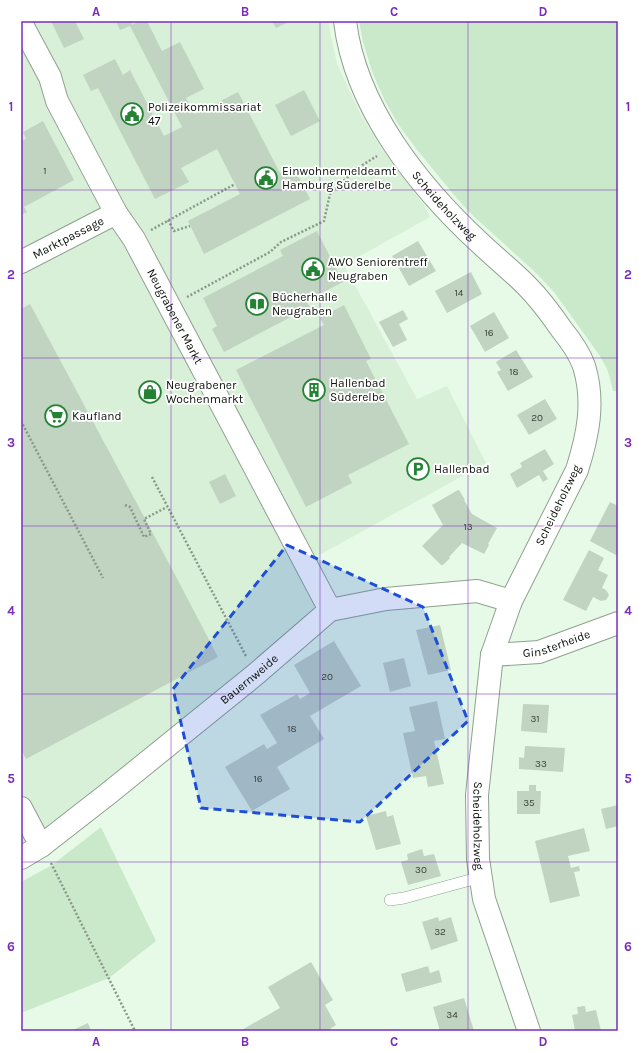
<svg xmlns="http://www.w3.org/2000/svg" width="639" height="1052" font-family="Karla,sans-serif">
<rect width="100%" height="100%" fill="#e7fae7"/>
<!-- built -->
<path fill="#d7f0d7" d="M21,21H329L330,32L337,64L361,115L381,148L424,205L430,217L344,265L417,399L447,386L486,463L305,563L330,610L37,835L21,845Z"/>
<!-- green -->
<path fill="#cae9cb" d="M359,21H618V391H613L610,379L607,369L600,356L554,292L536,273L468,211L450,190L418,151L398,124L385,101L373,74L363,42Z
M101,827L156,941L109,978L21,1013V882L52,865Z"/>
<!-- building -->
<path fill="#c1d3c1" d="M51,21H75L84,39L64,48Z
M116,21H131L132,25L139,21H147L162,51L180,42L204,89L186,98L195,114L238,92L280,173L293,166L310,199L204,254L188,221L240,194L217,149L181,168L189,182L155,199L98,88L91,91L83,75L115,59L123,75L130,70L164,136L182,127L130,26L120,30Z
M272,21H290L276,28Z
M304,90L320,121L291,136L275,105Z
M43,121L74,180L24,207L27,212L21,215V161L22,160L21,157V141L26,139L23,132Z
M317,231L343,282L306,301L310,307L224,352L212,329L217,326L203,298L283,256L280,250Z
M418,241L436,271L409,286L392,256Z
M471,272L482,294L447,313L435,291Z
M30,304L172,569L218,657L26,759L21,749V309Z
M344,305L371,359L366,361L409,444L348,475L352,483L306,507L236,370L324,325L320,318Z
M403,310L408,319L399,324L407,340L393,347L379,322Z
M494,312L509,338L485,352L470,326Z
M516,350L533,377L508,391L497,372L501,370L496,362Z
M545,399L557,419L529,435L517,415Z
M545,449L554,464L543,471L548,479L543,482L539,475L517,488L510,474L522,467L520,463Z
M225,474L236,496L220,504L209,482Z
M458,490H459L465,500H464L472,514L497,528L488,544L489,545L484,554L462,543L449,557L450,558L443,565H441L422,546L443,525L432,505Z
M610,502L618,506V551L616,555L590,541Z
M589,550L604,558L598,570L608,575L602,588L606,590L609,595L606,600L601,601L593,597L586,611L563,600Z
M440,625L451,670L428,675L416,630Z
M334,641L361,686L310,716L324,739L277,767L290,789L252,811L225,767L264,744L267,749L277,743L260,715L297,694L300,699L310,693L294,665Z
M404,658L411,686L390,692L383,663Z
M437,701L445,739L434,741L444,784L428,787L426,776L413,778L403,733L415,731L409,707Z
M523,704L549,705L547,733L521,731Z
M525,746L565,748L563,772L519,769V757L524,758Z
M529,785H536V791H541L540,814H517V791H529Z
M618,805V826L606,829L601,809Z
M386,811L387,817L393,815L401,844L376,850L366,816Z
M584,828L590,851L568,856L571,868L579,866L580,871L574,872L580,896L550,903L535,841Z
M422,849L424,856L434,854L441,876L408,885L401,862L408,860L407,854Z
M438,917L439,921L451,917L458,941L431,950L422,922Z
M311,962L333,1000L325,1005L336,1025L327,1031H240L280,1008L268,987Z
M428,966L430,973L439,970L442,982L406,992L401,974Z
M464,998L474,1031H440L433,1007Z
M585,1006L586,1012L596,1010L601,1031H575L572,1015L578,1014L577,1007Z
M88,1023L91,1031H71Z"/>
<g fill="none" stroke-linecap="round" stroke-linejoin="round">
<!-- lane casing -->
<g stroke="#8fa08f" stroke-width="12">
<path id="lane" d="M390,900L404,898L481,877"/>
</g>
<!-- street casing -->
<g stroke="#8fa08f" stroke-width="24">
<g id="street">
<path id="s1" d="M345,21C355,107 419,187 481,244C496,258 512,271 526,285C540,299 551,314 562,330C571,341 579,352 584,366C595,402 588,435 577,470L511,601L492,655L477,795L478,859L484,899L529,1031"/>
<path id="s2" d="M21,23L50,77L57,101L116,213L134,239L330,610"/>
<path id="s3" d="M21,262L116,213"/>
<path id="s4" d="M492,655L539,652L618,623"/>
<path d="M21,808L41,846"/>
<path id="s5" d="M21,858L41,846L109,793L256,674L330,610L386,599L477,591L511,601"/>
</g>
</g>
<!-- path -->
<path stroke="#8a988a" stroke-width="2.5" stroke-dasharray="2 2" stroke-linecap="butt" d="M168,220L174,231L190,226
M151,230L235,184
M187,297L270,252L281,242L324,221L330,194L356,169L377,156
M21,421L103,578
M152,477L246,656
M125,505L130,507L144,537L151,534L144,519L167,507
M51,863L135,1031"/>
<!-- lane -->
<use href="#lane" stroke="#fff" stroke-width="11"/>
<!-- street -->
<use href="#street" stroke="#fff" stroke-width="22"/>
</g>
<!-- marked area -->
<path fill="#1d4ed8" fill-opacity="0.2" stroke="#1d4ed8" stroke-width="3" stroke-dasharray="8 5" stroke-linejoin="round" d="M287,545L423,607L468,721L360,822L201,808L173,689Z"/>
<!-- grid -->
<path fill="none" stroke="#7b2cbf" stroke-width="1" stroke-opacity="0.55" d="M171,21V1031M320,21V1031M468,21V1031M21,190H618M21,358H618M21,526H618M21,694H618M21,862H618"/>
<!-- icons -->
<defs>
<g id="civic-ring" transform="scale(1.15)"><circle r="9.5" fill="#fff" stroke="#248234" stroke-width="1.5"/><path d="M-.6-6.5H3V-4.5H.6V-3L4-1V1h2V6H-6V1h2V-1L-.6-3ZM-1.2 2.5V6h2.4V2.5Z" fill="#248234"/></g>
<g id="library-ring" transform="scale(1.15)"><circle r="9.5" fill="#fff" stroke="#248234" stroke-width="1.5"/><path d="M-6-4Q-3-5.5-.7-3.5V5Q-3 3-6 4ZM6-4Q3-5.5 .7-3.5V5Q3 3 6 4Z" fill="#248234"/></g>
<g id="building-ring" transform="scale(1.15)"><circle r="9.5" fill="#fff" stroke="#248234" stroke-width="1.5"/><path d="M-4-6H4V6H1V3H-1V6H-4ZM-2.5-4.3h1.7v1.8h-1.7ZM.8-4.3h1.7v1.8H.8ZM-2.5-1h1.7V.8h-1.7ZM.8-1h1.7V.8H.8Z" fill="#248234"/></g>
<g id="shop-ring" transform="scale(1.15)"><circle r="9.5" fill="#fff" stroke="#248234" stroke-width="1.5"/><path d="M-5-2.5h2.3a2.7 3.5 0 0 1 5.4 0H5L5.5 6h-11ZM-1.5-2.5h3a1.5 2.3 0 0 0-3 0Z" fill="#248234"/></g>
<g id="supermarket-ring" transform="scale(1.15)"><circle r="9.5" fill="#fff" stroke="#248234" stroke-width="1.5"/><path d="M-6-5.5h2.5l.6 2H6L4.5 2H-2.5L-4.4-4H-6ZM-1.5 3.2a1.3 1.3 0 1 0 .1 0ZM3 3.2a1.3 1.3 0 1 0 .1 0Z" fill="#248234"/></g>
<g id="parking-ring" transform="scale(1.15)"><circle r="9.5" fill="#fff" stroke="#248234" stroke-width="1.5"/><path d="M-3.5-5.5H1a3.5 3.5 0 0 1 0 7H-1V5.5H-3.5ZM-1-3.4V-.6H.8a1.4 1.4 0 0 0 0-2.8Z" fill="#248234"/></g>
</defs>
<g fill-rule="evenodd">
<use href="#civic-ring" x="132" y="114"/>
<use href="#civic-ring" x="266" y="178"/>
<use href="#civic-ring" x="313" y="269"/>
<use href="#library-ring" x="257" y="304"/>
<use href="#building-ring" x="314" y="390"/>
<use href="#shop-ring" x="150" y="392"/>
<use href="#supermarket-ring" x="56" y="416"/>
<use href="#parking-ring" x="418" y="469"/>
</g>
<g text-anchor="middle" stroke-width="3.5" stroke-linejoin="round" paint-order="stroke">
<!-- number labels -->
<g font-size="10" fill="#384138">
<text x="45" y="174">1</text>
<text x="459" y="296">14</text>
<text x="489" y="336">16</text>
<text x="514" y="375">18</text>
<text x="537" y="421">20</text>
<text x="468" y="530">13</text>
<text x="327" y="680">20</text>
<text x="535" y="722">31</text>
<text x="292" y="732">18</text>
<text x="541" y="767">33</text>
<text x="258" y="782">16</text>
<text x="529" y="806">35</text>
<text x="421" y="873">30</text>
<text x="440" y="935">32</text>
<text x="452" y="1018">34</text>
</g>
<!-- poi labels -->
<g font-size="12" fill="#0a100a" stroke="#fff" text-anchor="start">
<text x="148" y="111">Polizeikommissariat<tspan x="148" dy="14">47</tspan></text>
<text x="282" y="175">Einwohnermeldeamt<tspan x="282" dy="14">Hamburg Süderelbe</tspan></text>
<text x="328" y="266">AWO Seniorentreff<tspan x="328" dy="14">Neugraben</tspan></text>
<text x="272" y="301">Bücherhalle<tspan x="272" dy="14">Neugraben</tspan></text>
<text x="330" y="387">Hallenbad<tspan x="330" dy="14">Süderelbe</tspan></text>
<text x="166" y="389">Neugrabener<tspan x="166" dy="14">Wochenmarkt</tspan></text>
<text x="72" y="420">Kaufland</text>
<text x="434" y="473">Hallenbad</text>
</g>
<!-- street labels -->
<g font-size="12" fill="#0a100a" stroke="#fff">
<text dy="4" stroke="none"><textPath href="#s1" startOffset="213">Scheideholzweg</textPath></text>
<text dy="4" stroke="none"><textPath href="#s3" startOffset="53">Marktpassage</textPath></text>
<text dy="4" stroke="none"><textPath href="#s2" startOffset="332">Neugrabener Markt</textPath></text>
<text transform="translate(558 505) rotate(-64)" y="4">Scheideholzweg</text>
<text dy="4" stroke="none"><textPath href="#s4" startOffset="66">Ginsterheide</textPath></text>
<text dy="4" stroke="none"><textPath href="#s5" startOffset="290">Bauernweide</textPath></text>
<text dy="4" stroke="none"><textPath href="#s1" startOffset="909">Scheideholzweg</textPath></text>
</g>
</g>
<!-- border -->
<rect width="639" height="1052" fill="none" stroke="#ffffff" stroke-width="44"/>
<rect x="22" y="22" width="595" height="1008" fill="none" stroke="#7b2cbf" stroke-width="1.5"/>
<g font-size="13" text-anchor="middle" font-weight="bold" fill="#7b2cbf">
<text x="96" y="16">A</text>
<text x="245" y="16">B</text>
<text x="394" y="16">C</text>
<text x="543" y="16">D</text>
<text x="11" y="111">1</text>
<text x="628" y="111">1</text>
<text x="11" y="279">2</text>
<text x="628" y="279">2</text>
<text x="11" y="447">3</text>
<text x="628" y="447">3</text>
<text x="11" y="615">4</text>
<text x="628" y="615">4</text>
<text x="11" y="783">5</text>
<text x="628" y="783">5</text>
<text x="11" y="951">6</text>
<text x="628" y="951">6</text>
<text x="96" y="1046">A</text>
<text x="245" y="1046">B</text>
<text x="394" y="1046">C</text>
<text x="543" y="1046">D</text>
</g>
</svg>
